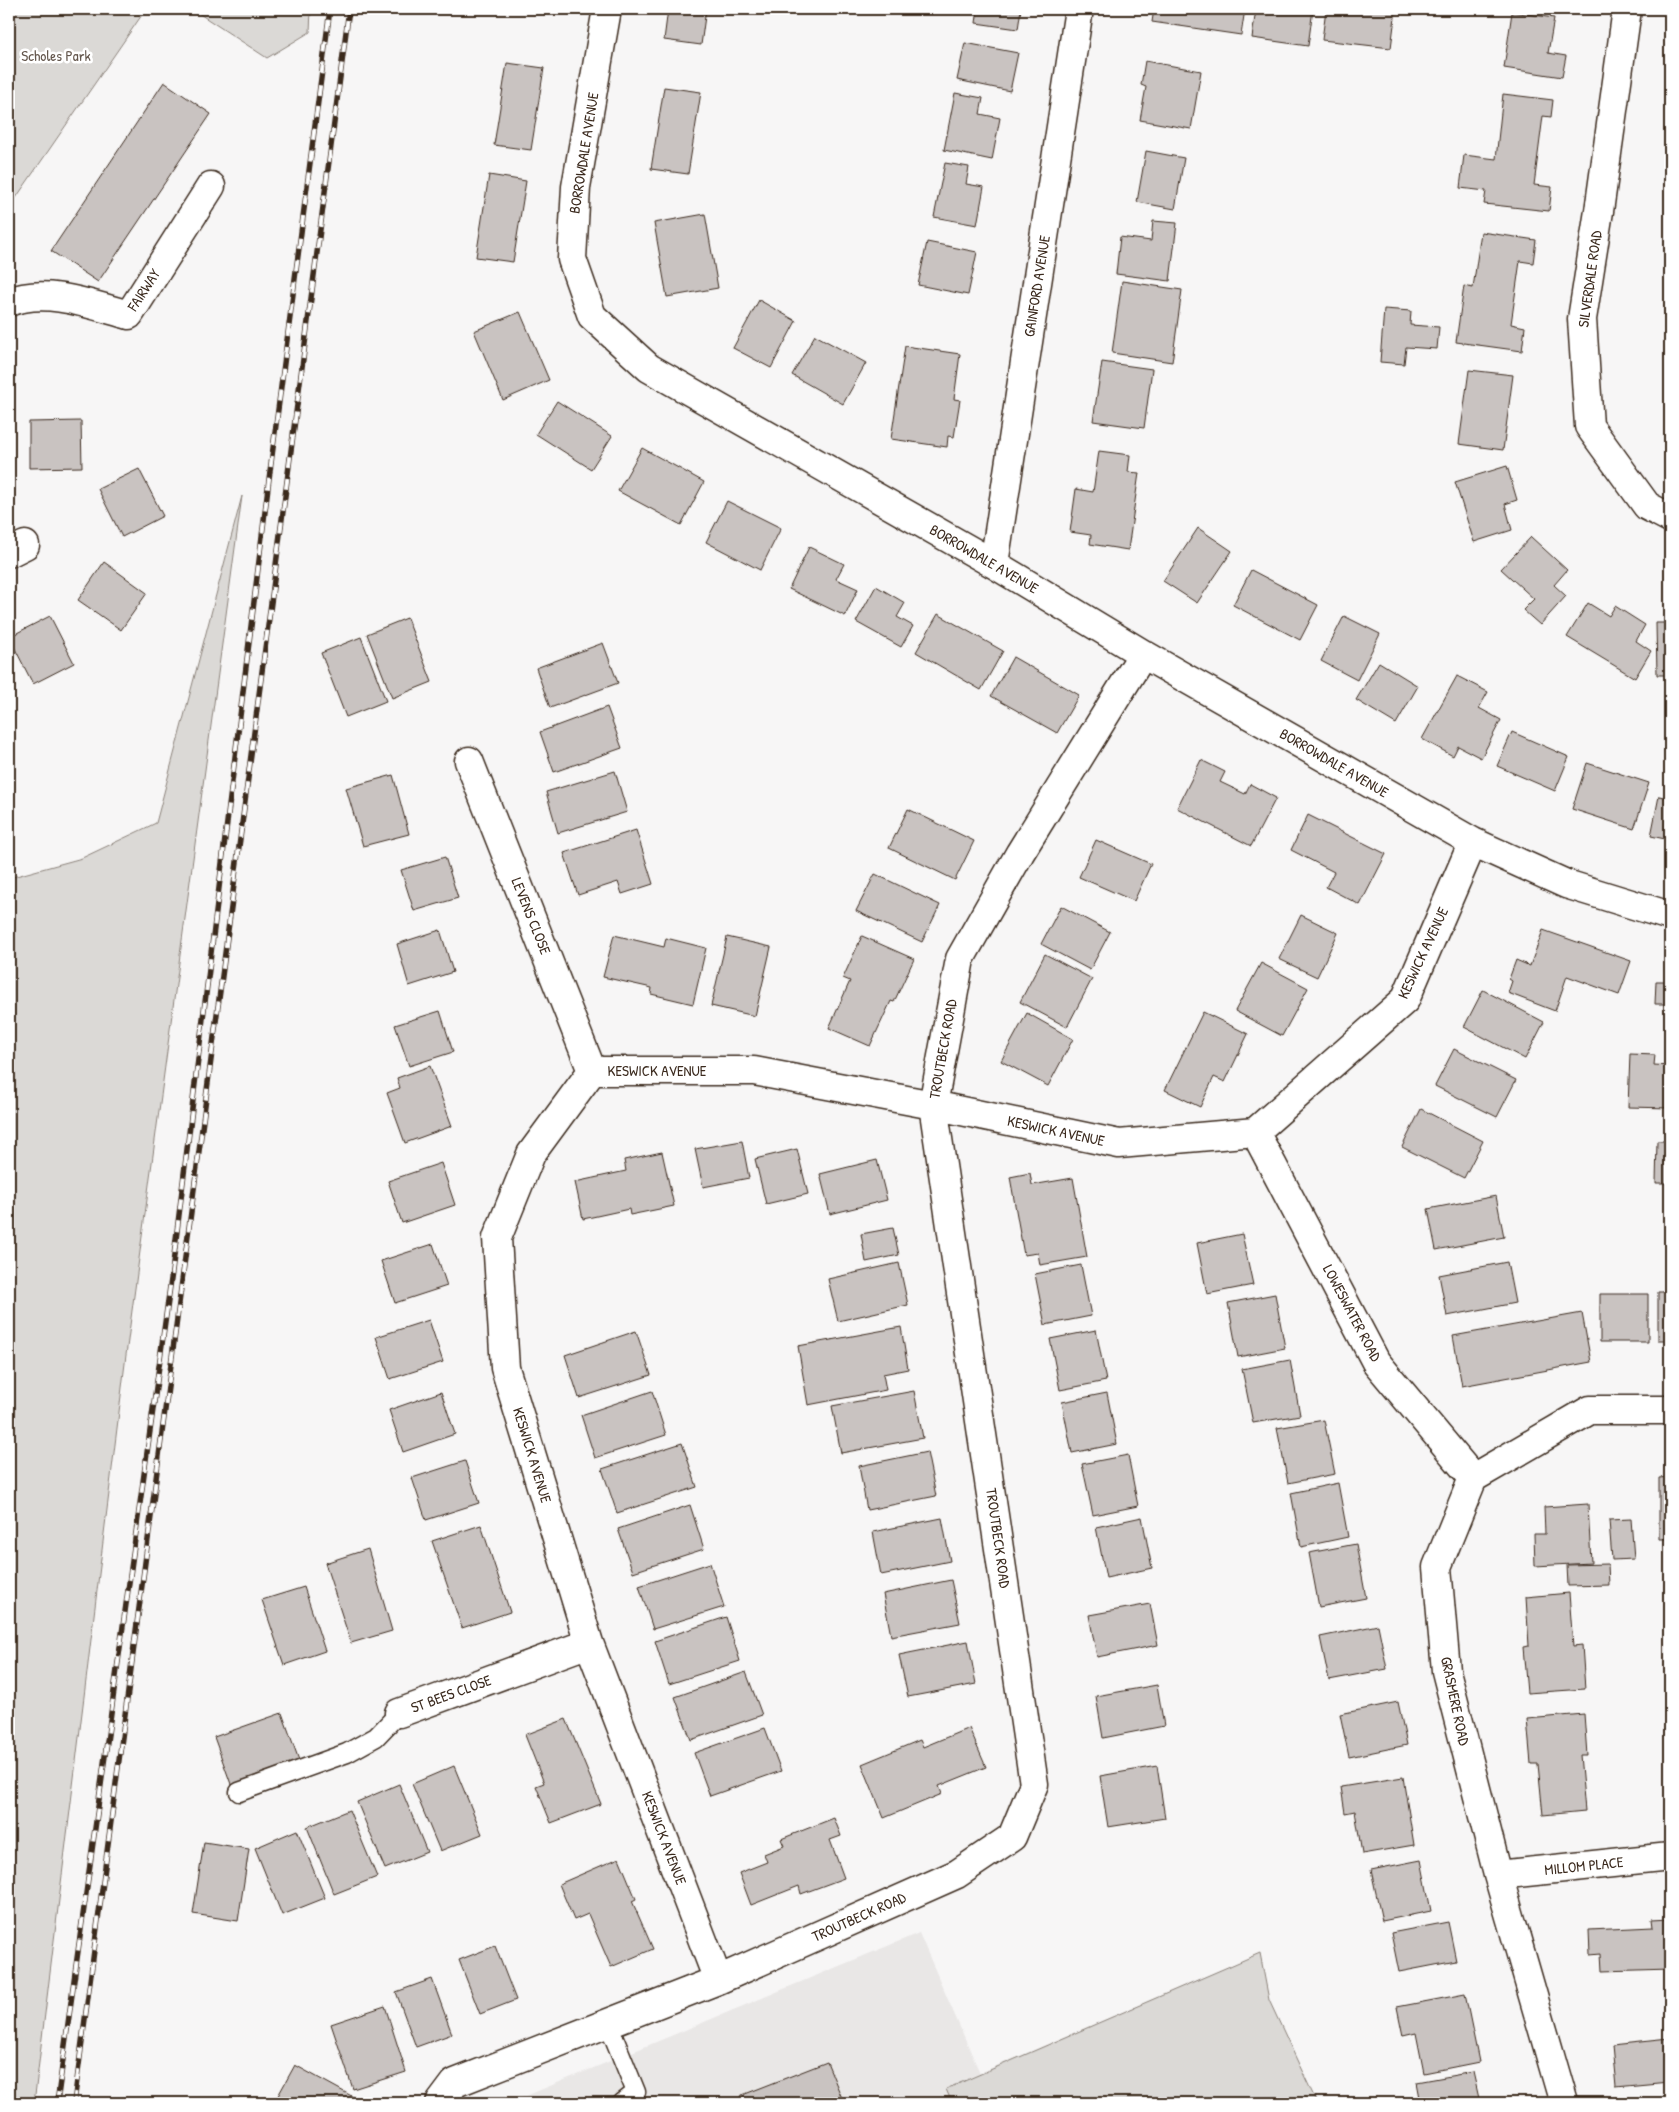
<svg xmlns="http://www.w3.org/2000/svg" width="1679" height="2112" font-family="'Patrick Hand',sans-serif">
<rect width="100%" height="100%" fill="#f7f6f6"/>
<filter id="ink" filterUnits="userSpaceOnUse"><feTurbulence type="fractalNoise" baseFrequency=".02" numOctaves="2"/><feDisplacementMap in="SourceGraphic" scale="10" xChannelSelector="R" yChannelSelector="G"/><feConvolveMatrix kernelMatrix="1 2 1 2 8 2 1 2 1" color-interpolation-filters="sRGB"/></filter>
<g filter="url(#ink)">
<!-- built -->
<path fill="#e9e7e6" d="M919,1933L980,2073L1260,1953L1269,2000L1317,2103H509Z"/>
<!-- green -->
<path fill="#dbd9d6" stroke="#8b827a" d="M9,9H146L9,208Z
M192,9H311L310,32L267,58Z
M242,496L126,1355L34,2103H9V878L82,858L156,823Z
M1260,1953L1269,2000L1317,2103H952L946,2089Z"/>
<!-- building -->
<path fill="#c9c3c1" stroke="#3b2a1e" d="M668,9H706L701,45L664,40Z
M978,9H1021L1018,29L976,23Z
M1154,9H1245L1241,35L1152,22Z
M1256,9H1313L1308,46L1252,38Z
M1326,9H1396L1391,48L1322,40Z
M1512,12L1554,18L1548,53L1566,56L1562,77L1504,68Z
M965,43L1018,53L1010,91L957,80Z
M1145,61L1201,71L1191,129L1140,120L1146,87L1141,85Z
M507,63L544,68L531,150L494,145Z
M164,82L211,114L98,282L51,251Z
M664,87L701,92L688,174L651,169Z
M955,93L983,98L980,114L1000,118L992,160L944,150Z
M1503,94L1553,100L1551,117L1543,116L1534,185L1552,187L1549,211L1484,204L1486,191L1460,188L1464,155L1496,159Z
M1146,151L1184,158L1175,209L1137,202Z
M945,163L969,167L966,184L984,187L977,225L934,217Z
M489,175L526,181L513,262L476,257Z
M705,214L718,288L667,297L654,223Z
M1153,221L1177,223L1170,281L1116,274L1120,237L1151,241Z
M1481,232L1536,240L1533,263L1520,261L1511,324L1525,327L1522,351L1456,342L1464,286L1473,288Z
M927,242L977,252L968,295L918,285Z
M1122,281L1182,290L1172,362L1112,353Z
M759,300L796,321L771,368L733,348Z
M1384,309L1411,311L1410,325L1439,327L1437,349L1406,347L1404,364L1380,362Z
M520,312L549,380L503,400L474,331Z
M815,335L866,363L843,404L792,375Z
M905,346L960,354L954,399L960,400L954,437L948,436L947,447L891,439Z
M1102,362L1152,369L1144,428L1093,421Z
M1469,370L1513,375L1503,450L1459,444Z
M557,401L612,436L591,469L536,434Z
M81,421L82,467L29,468V422Z
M642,448L704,482L681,525L618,491Z
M1099,451L1130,455L1128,472L1139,473L1128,550L1090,544L1091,535L1070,532L1076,489L1093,492Z
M1507,466L1517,500L1505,504L1512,530L1474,542L1455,482Z
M139,469L163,516L122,537L98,489Z
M727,501L781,528L760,570L706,542Z
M1198,528L1232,551L1197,603L1163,581Z
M1531,537L1567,570L1554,585L1566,596L1540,625L1523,610L1534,599L1501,569Z
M809,547L844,564L836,579L858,589L845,616L789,589Z
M104,562L147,593L121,630L78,600Z
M1251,570L1318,605L1300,640L1233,605Z
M876,586L905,603L897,617L913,626L901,647L856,622Z
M1588,603L1609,616L1615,606L1645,625L1636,641L1651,651L1635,678L1567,637Z
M938,614L1003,651L981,690L916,652Z
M50,616L74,663L33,684L9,637Z
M1344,616L1380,634L1357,680L1321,661Z
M407,618L432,682L392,698L367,634Z
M1656,623H1670V675H1657Z
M361,637L386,701L346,717L321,653Z
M603,643L618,683L550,708L536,668Z
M1013,657L1079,695L1057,733L991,696Z
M1379,662L1418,686L1396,724L1356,700Z
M1457,676L1488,692L1479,708L1501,720L1481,758L1458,746L1453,756L1422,739Z
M607,707L622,748L554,772L540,732Z
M1512,732L1569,757L1555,791L1497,766Z
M1201,760L1225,772L1220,782L1245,794L1250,784L1276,798L1251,846L1177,808Z
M1587,763L1649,783L1634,829L1572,809Z
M615,771L627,812L558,833L546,792Z
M393,775L409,834L363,846L346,788Z
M1659,796L1670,798V840L1651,836Z
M908,809L974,841L955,880L889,848Z
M1308,815L1386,854L1360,905L1326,887L1334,872L1291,850Z
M636,830L653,884L622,894L618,882L578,895L564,853Z
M1096,840L1151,864L1134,901L1079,877Z
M445,857L458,898L414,911L401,870Z
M875,874L940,905L922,942L856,911Z
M1061,906L1110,932L1090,970L1041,944Z
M1301,915L1338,933L1317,977L1279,959Z
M440,930L453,972L409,986L397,944Z
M1543,930L1631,961L1619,995L1567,976L1555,1011L1508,993L1512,981L1509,979L1516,960L1530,966Z
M614,935L664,947L666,938L706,948L693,1004L651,994L652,988L603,977Z
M862,936L914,959L894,1002L891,1001L870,1046L829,1028L850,981L843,978Z
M727,937L771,947L755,1016L711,1006Z
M1045,954L1092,979L1067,1027L1020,1002Z
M1261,963L1308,988L1282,1036L1235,1011Z
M1656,981H1670V1004H1655Z
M1483,990L1544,1022L1525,1059L1464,1027Z
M440,1011L453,1052L409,1066L395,1025Z
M1203,1012L1248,1034L1225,1082L1214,1077L1200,1107L1165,1090Z
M1027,1013L1073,1039L1048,1086L1001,1061Z
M1454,1049L1516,1080L1497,1117L1435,1086Z
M1630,1054L1655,1055L1654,1065L1670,1066V1108L1628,1107Z
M430,1066L452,1126L405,1143L387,1093L400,1088L397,1078Z
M1421,1109L1483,1141L1464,1178L1402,1147Z
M742,1141L749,1178L703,1187L695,1149Z
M1657,1141H1670V1183H1656Z
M797,1149L808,1194L766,1204L755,1159Z
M662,1152L674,1206L630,1215L629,1209L583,1219L575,1182L626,1171L624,1160Z
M877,1160L887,1200L830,1214L820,1174Z
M441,1163L455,1205L402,1223L388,1181Z
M1030,1173L1032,1185L1073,1178L1087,1257L1040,1265L1038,1253L1024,1255L1010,1177Z
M1496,1196L1504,1237L1436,1250L1428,1209Z
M893,1228L899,1255L866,1262L861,1234Z
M1242,1234L1253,1285L1207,1294L1197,1243Z
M433,1244L447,1286L395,1303L381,1261Z
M1507,1262L1515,1303L1447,1316L1439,1275Z
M899,1263L908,1305L838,1321L828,1279Z
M1081,1265L1091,1316L1045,1325L1035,1274Z
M1658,1292H1670V1340H1658Z
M1275,1294L1285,1348L1238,1357L1228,1303Z
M1600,1294H1648V1342H1600Z
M1582,1313L1591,1362L1462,1386L1453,1336Z
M429,1320L443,1362L390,1379L376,1337Z
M901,1327L908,1369L883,1374L886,1390L808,1405L798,1346Z
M1096,1330L1106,1381L1060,1390L1050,1339Z
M636,1331L651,1375L579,1398L565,1355Z
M1290,1360L1300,1415L1253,1423L1242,1369Z
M652,1391L666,1435L595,1458L581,1415Z
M914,1391L923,1438L841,1453L832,1406Z
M441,1392L455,1434L403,1452L389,1410Z
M1107,1393L1117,1444L1072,1453L1062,1402Z
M1324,1420L1335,1474L1288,1483L1277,1428Z
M682,1443L697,1487L617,1513L602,1469Z
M927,1452L936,1496L867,1510L859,1466Z
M1128,1455L1138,1506L1093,1515L1082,1464Z
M465,1461L479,1503L426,1520L412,1478Z
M1670,1477V1539H1659V1478Z
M1338,1483L1348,1537L1301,1547L1291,1493Z
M1588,1504L1591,1563L1535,1566L1534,1534H1545L1544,1507Z
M690,1505L704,1549L633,1572L618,1529Z
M1142,1517L1152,1568L1106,1578L1096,1527Z
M942,1518L950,1561L881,1575L873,1532Z
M1631,1519L1634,1559L1612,1560L1609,1520Z
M481,1525L510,1612L462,1628L432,1541Z
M1356,1544L1366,1598L1319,1607L1309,1553Z
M368,1549L392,1631L351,1643L325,1563Z
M710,1563L724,1607L653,1629L639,1586Z
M1608,1564L1609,1585L1568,1586L1567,1565Z
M951,1580L960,1623L891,1636L883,1594Z
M304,1587L325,1651L284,1665L262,1600Z
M1569,1593L1573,1646L1582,1645L1585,1689L1527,1693L1523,1647L1529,1646L1526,1597Z
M1150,1604L1158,1645L1097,1657L1089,1615Z
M726,1617L740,1661L669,1684L655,1641Z
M1378,1625L1387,1669L1329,1680L1320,1637Z
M968,1641L976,1684L908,1697L899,1655Z
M746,1672L762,1715L691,1740L675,1697Z
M1157,1685L1164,1726L1103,1738L1096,1696Z
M1665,1700H1670V1769H1668Z
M1398,1702L1407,1745L1349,1757L1340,1714Z
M282,1713L300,1763L232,1787L214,1737Z
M1584,1714L1587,1755H1580L1585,1811L1543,1815L1538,1764H1531L1527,1719Z
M566,1719L601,1804L551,1823L536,1786L544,1783L525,1735Z
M765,1728L781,1771L710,1796L694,1753Z
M969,1728L986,1767L939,1786L942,1794L884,1818L862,1764L920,1740L923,1747Z
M454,1766L482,1834L440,1851L412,1784Z
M1157,1766L1165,1818L1108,1827L1100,1776Z
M1403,1777L1414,1845L1362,1854L1355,1811L1345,1813L1341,1787Z
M399,1784L427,1852L385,1869L357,1802Z
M349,1810L377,1877L334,1894L307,1827Z
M834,1818L841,1836L830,1840L844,1878L801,1894L799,1886L751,1905L739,1873L767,1862L764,1854L784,1846L781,1839Z
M297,1830L325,1898L282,1915L255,1848Z
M204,1842L249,1849L238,1921L193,1914Z
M619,1858L636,1899L632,1901L653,1949L611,1967L588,1914L574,1920L559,1884Z
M1421,1860L1431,1911L1382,1921L1371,1870Z
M1670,1918V1969L1602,1971L1601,1953L1590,1954L1589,1930L1653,1927L1652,1919Z
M1448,1922L1456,1961L1399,1972L1391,1933Z
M495,1946L516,2000L480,2014L459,1960Z
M432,1979L452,2034L416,2047L396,1992Z
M1465,1994L1479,2062L1424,2073L1416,2033L1403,2036L1397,2007Z
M385,2006L406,2072L353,2089L331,2024Z
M1670,2039V2082L1616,2087L1612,2045Z
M827,2062L844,2103H743L740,2096Z
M295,2065L357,2099L354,2103H274Z
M1473,2072L1480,2103H1421L1417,2082Z"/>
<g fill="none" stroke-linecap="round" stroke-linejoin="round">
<!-- lane casing -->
<g stroke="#3b2a1e" stroke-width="21">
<path id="lane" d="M239,1792L347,1753L376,1737L399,1713
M608,2023L636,2092L622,2103"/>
</g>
<!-- street casing -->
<g stroke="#3b2a1e" stroke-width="31">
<path id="street" d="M607,9L576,187L572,259L592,316L649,368L994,564L1143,654L1473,842L1566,884L1670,916
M1627,9L1599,211L1582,319L1589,426L1647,506L1670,518
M9,302C46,287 92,305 129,315L211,186
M9,553L25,545
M994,564L1079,9
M469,761L592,1071
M1255,1132L1376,1362L1473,1478
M399,1713L589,1643
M1498,1875L1670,1857
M718,1980L589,1643L505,1368L497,1238L531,1154L592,1071H754L933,1105L1119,1144L1255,1132L1405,1000L1473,842
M440,2103L455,2083L718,1980L957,1874L1012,1837L1034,1784L933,1105L960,959L1020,853L1143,654
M1564,2103L1498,1875L1446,1671L1437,1567L1473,1478L1590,1410H1670"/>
</g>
<!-- lane -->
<use href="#lane" stroke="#fff" stroke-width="18"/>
<!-- street -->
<use href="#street" stroke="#fff" stroke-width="28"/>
<!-- rail casing -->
<g stroke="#3b2a1e" stroke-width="5.5">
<path id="rail" d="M57,2103L172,1272L269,479L330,9
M74,2103L349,9"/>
</g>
<!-- rail -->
<use href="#rail" stroke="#fff" stroke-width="4" stroke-dasharray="11" stroke-linecap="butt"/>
</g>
</g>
<g text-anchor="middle" stroke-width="5" stroke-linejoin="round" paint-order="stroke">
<!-- park labels -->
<g font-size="15" fill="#63564c" stroke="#fff">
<text x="56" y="61">Scholes Park</text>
</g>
<!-- street labels -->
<g font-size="15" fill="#3b2a1e" stroke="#fff">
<text transform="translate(584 153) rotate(-81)" y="5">BORROWDALE AVENUE</text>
<text transform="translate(1590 279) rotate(-82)" y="5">SILVERDALE ROAD</text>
<text transform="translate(1037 286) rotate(-81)" y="5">GAINFORD AVENUE</text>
<text transform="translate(144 290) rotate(-57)" y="5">FAIRWAY</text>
<text transform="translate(984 559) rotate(30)" y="5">BORROWDALE AVENUE</text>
<text transform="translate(1334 763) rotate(30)" y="5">BORROWDALE AVENUE</text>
<text transform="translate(531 916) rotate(68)" y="5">LEVENS CLOSE</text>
<text transform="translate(1423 953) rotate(-65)" y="5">KESWICK AVENUE</text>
<text transform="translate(943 1049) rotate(-80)" y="5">TROUTBECK ROAD</text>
<text x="657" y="1076">KESWICK AVENUE</text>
<text transform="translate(1056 1131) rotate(12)" y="5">KESWICK AVENUE</text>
<text transform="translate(1352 1313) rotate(62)" y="5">LOWESWATER ROAD</text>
<text transform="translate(532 1455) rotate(73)" y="5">KESWICK AVENUE</text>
<text transform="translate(998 1538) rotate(82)" y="5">TROUTBECK ROAD</text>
<text transform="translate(451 1694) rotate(-20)" y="5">ST BEES CLOSE</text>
<text transform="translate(1455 1701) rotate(78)" y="5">GRASMERE ROAD</text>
<text transform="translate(664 1838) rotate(69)" y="5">KESWICK AVENUE</text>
<text transform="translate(1584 1866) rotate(-6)" y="5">MILLOM PLACE</text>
<text transform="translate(859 1917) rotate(-24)" y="5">TROUTBECK ROAD</text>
</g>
</g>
<!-- margin -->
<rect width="1679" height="2112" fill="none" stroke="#fff" stroke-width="30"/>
<rect x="15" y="15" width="1649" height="2082" fill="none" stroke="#3b2a1e" stroke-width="2" filter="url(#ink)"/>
</svg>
